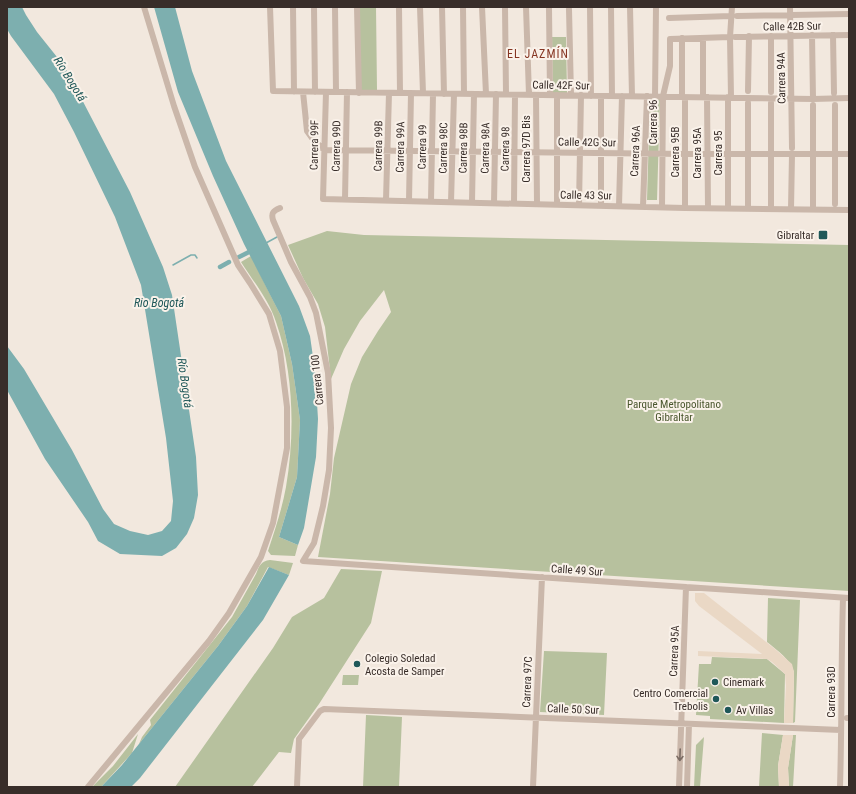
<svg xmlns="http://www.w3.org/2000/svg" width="856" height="794" font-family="'Roboto Condensed',sans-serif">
<rect width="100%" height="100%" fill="#f2e8de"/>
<!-- green -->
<path fill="#b7c19e" d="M359,7H376L377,90H360Z
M552,37H566L567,93H553Z
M650,99H660L657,200H647Z
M327,231L364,235L849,245V591L318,557L330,494L334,458L351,384L362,357L378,331L391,312L384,290L360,321L344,349L331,379L325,327L318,304L303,278L288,245Z
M251,256L281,316L292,364L300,420L297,477L279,537L298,545L295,556L271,555L268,551C275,530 282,509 286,487C295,434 294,373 276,322C269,300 253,281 241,262Z
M270,560L293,563L289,575L268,567L247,606L218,646L139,744L142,737L151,725L150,720L232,617L256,574C259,566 261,561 270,560Z
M341,569L382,571L371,623L319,704L294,739L291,753L279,752L252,787H175L273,648L292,617L324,598Z
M768,598L800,600L795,722L793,723L794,672C790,659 778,651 767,642Z
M544,651L607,653L604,715L540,712Z
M712,657L767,659L785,674L784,723L710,719V716L696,715L699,664H711Z
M343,675H359L358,685H342Z
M366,715L402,717L399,787H363Z
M762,733L783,735L778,766L779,787H759Z
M138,734L132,753L101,787H92L113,766Z
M793,735H796L793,787H789L788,768Z
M704,737L700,787H694L696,745Z"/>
<!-- plaza -->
<path fill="#ead8c5" d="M695,593H704L775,649L792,664L794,672L793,723H784L786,686L785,674L772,662L767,659L698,656V651L762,654L699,606L695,601Z
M783,735H793L788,768L789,787H779L778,766Z"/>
<!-- water -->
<path fill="#7dafaf" d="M7,7H22L26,15L37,32L65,67L130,192L163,267L172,295L196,457L198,495L194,518L187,534L176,548L162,556L120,554L98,541L88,522L45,459L7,390V346L24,369L72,450L103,509L114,524L130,531L148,535L162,531L171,521L173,501L166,438L141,285L115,217L74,132L54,94L11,36L7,29Z
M154,7H175L192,71L226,161L299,306L310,336L315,371L318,419L316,457L304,528L298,545L279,537L297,477L300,420L292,364L281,316L244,244L213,176L178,92Z
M269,567L289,575L263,620L140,778L131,787H101L122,765L218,646L247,606Z"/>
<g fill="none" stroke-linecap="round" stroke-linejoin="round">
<!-- stream -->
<path stroke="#7dafaf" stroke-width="1.5" d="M266,243L277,237
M173,265L191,255H195L197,258"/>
<!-- canal -->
<path stroke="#7dafaf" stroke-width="4.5" d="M239,257L253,250
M220,267L229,262"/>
<!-- minor -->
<path stroke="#cab7aa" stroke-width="6" d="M270,7L273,91L813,99L849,98
M293,7L294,92
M314,7L315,92
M335,7L336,92
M357,7L359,93
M399,7L400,93
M420,7L423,93
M442,7L444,94
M463,7L464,94
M482,7L486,94
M505,7L506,94
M526,7L529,95
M590,7L591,96
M611,7L612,96
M630,7L632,96
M790,7L792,148
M549,8L550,95
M569,9L571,95
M737,16L849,14
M669,18L731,16
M812,35L813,99
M833,35L834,93
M771,36V92
M735,37L849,35
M682,38V97
M703,38V97
M748,91L749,36
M303,92L307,131L312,138L324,150L685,154H849
M326,92L323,199L685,208L849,210
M536,95L537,204
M557,95V204
M655,96L656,7
M707,97L708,208
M728,97V208
M731,97L730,37L732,7
M771,103V208
M813,105V209
M835,105V204
M345,199L347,92
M386,200L389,93
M409,201L411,93
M431,201L433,94
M451,202L454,94
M472,202L474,94
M494,203L496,94
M514,203L515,95
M579,205L581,95
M601,205V96
M619,206L622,96
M643,206L647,96
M662,207L663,96L670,66V39L730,37
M280,208C273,211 271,213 273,220L291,262L310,297L316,313L328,373L331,428L329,470L323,506L314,543L303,561L849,598
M685,208V97
M748,209V103
M791,209L792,154
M847,718H849
M88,787L209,641L229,613L261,557L273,523L287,448V407L280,351L269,314L250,283L238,265L195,167L174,106L144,7
M297,787L299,739L320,711L324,709L841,730
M533,787L542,577
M679,787L686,587
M687,787L689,724
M840,787C842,724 841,661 843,598"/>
</g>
<!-- one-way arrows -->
<defs><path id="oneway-shaft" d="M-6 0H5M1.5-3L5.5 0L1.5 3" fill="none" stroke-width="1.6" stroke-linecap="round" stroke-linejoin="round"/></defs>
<use stroke="#7a6b63" href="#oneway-shaft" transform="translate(680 755) rotate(92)"/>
<!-- markers -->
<g fill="#1f5859" stroke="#faf2ea" stroke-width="1.5">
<rect x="818" y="230" width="10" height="10" rx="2"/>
<circle cx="357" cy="664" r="4"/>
<circle cx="715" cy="682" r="4"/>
<circle cx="716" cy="699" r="4"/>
<circle cx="728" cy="710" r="4"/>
</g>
<g text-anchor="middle" stroke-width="4" stroke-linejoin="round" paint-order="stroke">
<!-- street labels -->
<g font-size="11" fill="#382d29" stroke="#faf2ea">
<text transform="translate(792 26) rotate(-1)" y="4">Calle 42B Sur</text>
<text transform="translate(781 78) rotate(-91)" y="4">Carrera 94A</text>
<text transform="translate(561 85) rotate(1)" y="4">Calle 42F Sur</text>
<text transform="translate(653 122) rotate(-90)" y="4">Carrera 96</text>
<text transform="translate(587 142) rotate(1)" y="4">Calle 42G Sur</text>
<text transform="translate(314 145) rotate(-89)" y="4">Carrera 99F</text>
<text transform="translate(336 146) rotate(-89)" y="4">Carrera 99D</text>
<text transform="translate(378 146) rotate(-89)" y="4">Carrera 99B</text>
<text transform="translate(400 147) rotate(-89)" y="4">Carrera 99A</text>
<text transform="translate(422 147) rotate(-89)" y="4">Carrera 99</text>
<text transform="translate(443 148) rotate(-89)" y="4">Carrera 98C</text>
<text transform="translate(463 148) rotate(-89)" y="4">Carrera 98B</text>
<text transform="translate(485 148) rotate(-89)" y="4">Carrera 98A</text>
<text transform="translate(505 149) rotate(-89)" y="4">Carrera 98</text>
<text transform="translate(526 149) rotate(-90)" y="4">Carrera 97D Bis</text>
<text transform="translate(635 151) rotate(-88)" y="4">Carrera 96A</text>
<text transform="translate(675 152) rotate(-90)" y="4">Carrera 95B</text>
<text transform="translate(697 153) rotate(-90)" y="4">Carrera 95A</text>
<text transform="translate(718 153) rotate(-90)" y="4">Carrera 95</text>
<text transform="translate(586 195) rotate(1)" y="4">Calle 43 Sur</text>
<text transform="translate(317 380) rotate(-96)" y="4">Carrera 100</text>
<text transform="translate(577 570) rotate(4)" y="4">Calle 49 Sur</text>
<text transform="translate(674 651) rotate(-88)" y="4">Carrera 95A</text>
<text transform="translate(527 682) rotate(-88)" y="4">Carrera 97C</text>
<text transform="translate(831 692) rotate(-90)" y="4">Carrera 93D</text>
<text transform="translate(573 709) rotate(2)" y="4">Calle 50 Sur</text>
</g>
<!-- poi labels -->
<g font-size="11" fill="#382d29" stroke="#faf2ea" text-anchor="start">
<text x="814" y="239" text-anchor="end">Gibraltar</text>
<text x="365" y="662">Colegio Soledad<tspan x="365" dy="13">Acosta de Samper</tspan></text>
<text x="723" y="686">Cinemark</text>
<text x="708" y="697" text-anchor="end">Centro Comercial<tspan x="708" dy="13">Trebolis</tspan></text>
<text x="736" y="714">Av Villas</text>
</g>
<!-- park labels -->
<g font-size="11" fill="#49562d" stroke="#faf2ea">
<text x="674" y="408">Parque Metropolitano<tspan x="674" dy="13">Gibraltar</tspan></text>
</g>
<!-- neighbourhood labels -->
<g font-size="12" letter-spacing="1" fill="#863623" stroke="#faf2ea">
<text x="538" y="58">EL JAZMÍN</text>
</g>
<!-- water labels -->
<g font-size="12" font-style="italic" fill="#1f5859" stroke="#faf2ea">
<text transform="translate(70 79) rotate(58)" y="4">Río Bogotá</text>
<text x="159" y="307">Rio Bogotá</text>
<text transform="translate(185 383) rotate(82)" y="4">Río Bogotá</text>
</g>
</g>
<!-- border -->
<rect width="856" height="794" fill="none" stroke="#382d29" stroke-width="16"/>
</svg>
